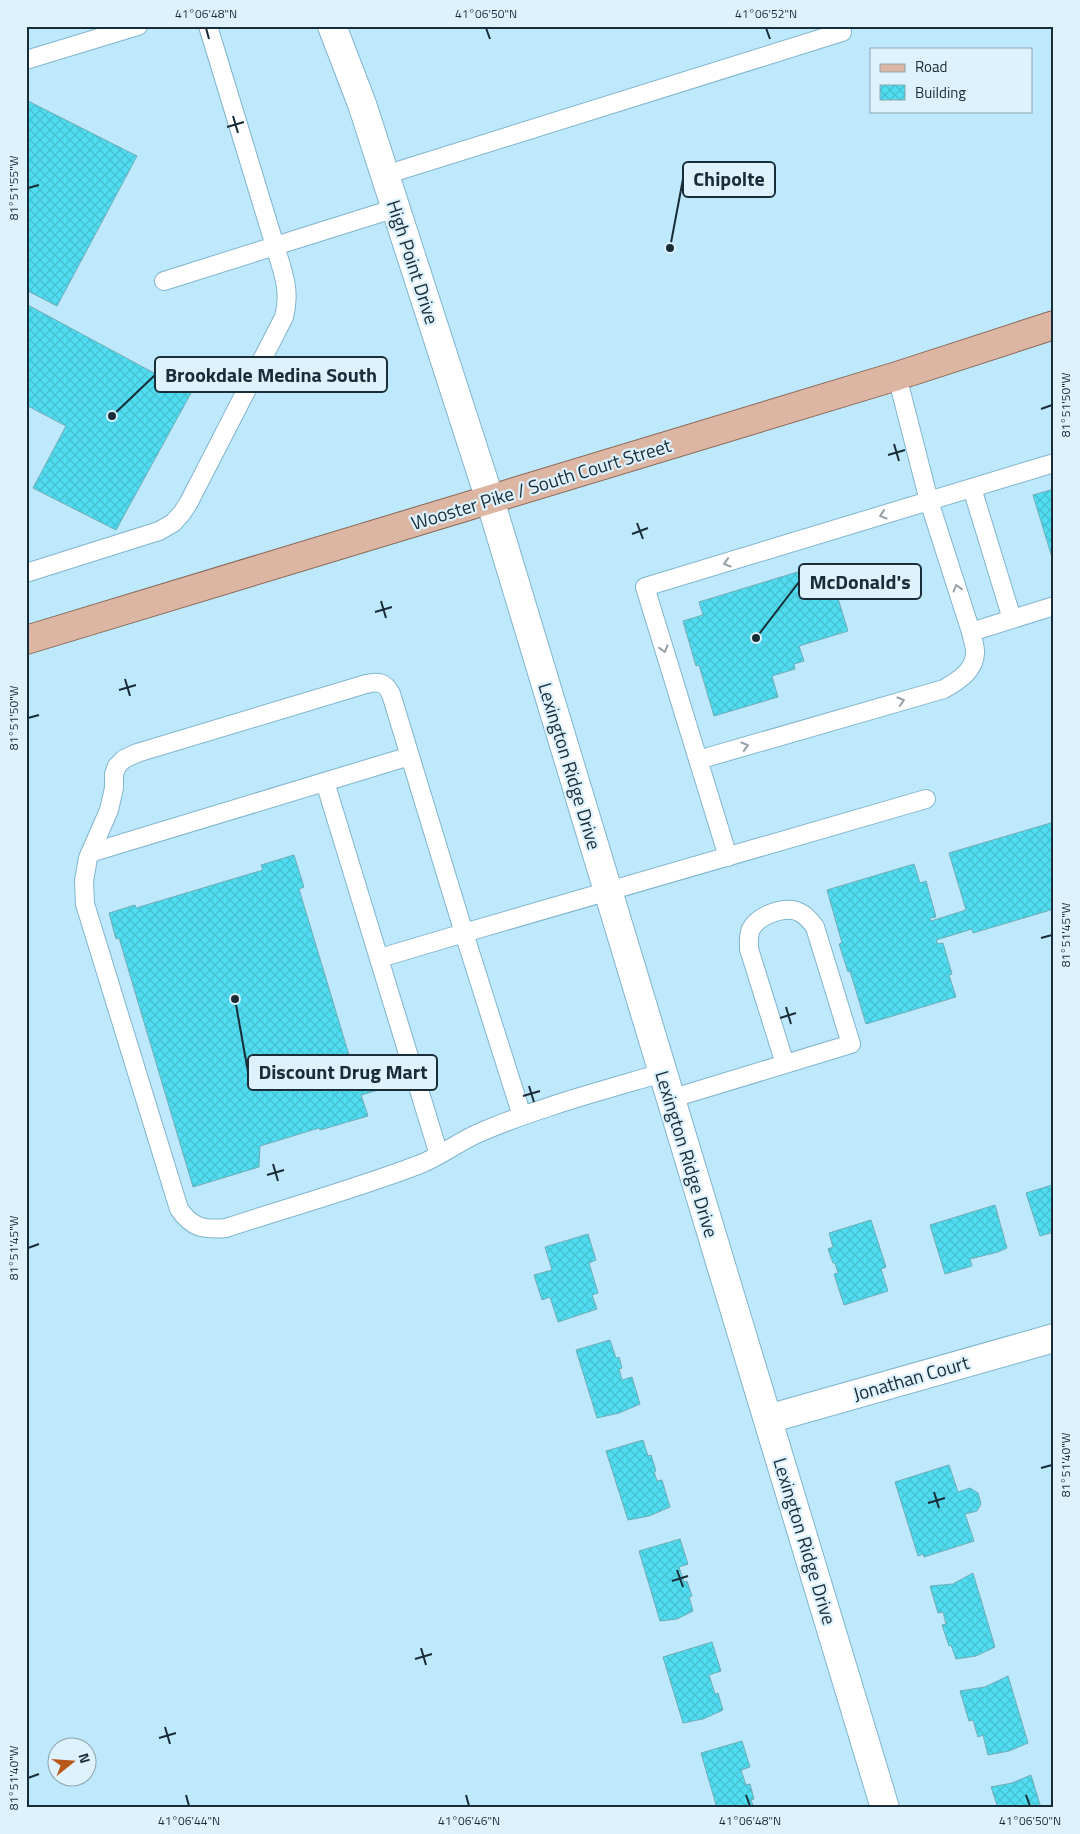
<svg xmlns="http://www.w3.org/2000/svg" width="1080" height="1834" font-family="'Titillium Web',sans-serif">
<defs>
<pattern id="building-cross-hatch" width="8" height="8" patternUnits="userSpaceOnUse" patternTransform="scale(1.25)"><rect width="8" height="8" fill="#50ddf1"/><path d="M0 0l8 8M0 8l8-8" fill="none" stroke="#45becf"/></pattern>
</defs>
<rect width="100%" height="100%" fill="#bee8fc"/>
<!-- building -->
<path fill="url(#building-cross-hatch)" stroke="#70adb7" d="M26,100L137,156L57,306L26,290Z
M26,304L191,393L116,530L33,488L66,426L26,405Z
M1054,489V564L1033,495Z
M827,563L848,631L799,646L804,661L794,664L795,669L772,676L778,697L714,716L699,665L696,666L683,621L703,615L699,602Z
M1054,822V909L973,933L972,929L936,940L938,944L943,943L952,974L949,975L956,997L866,1024L850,971L848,972L839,944L842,943L827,890L914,864L920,883L926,881L936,917L930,918L931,921L966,910L949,853Z
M294,855L304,887L299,889L352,1065L373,1058L382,1089L361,1095L368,1116L320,1130L319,1128L260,1146L259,1167L193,1187L119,938L116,939L109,913L135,905L136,908L263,870L261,865Z
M1052,1185L1054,1186V1232L1040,1236L1026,1193Z
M995,1205L1007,1248L998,1252L970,1259L972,1266L945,1274L930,1225Z
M871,1220L886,1267L881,1269L888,1291L844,1305L834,1274L838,1273L835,1263H833L828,1249L833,1247L829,1233Z
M588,1234L596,1260L589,1263L598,1293L592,1295L597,1309L558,1322L550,1297L542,1300L534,1275L552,1270L545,1247Z
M610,1340L616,1358L619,1357L622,1368L619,1369L622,1380L632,1377L640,1404L619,1413L597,1418L576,1350Z
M643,1440L648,1456L651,1455L656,1471L654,1472L657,1481L662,1480L670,1507L649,1516L628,1520L606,1451Z
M949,1465L958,1492L970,1488L978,1493L981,1504L977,1511L965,1514L974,1541L924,1557L923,1554L918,1556L895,1482Z
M680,1539L688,1564L679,1567L684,1582L687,1581L692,1596L689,1597L693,1611L677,1619L660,1621L639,1551Z
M973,1573L995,1647L976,1656L956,1659L951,1645L949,1646L942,1625L946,1624L943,1612L938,1613L930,1586L953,1584Z
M712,1642L721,1671L709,1675L715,1694L718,1693L723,1710L703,1719L683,1723L663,1657Z
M1008,1676L1028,1743L1009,1751L988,1755L983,1735L978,1737L973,1720L969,1721L960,1691L985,1687Z
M742,1741L750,1767L741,1770L746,1785L750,1784L754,1799L751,1800L754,1808H717L701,1753Z
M1031,1775L1041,1808H998L991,1787L1012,1783Z"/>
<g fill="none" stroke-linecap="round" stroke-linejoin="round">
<!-- lane casing -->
<g stroke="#81b5cd" stroke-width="20">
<path id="lane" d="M26,60L138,26
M385,175L842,32L840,26
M164,281L275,246L208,26
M972,488L1012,619
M26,573L159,531L173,523L182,513L189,502L284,317C291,291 283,272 275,246L396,208
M971,632L1054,606
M698,760L944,689C958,681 976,670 975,651C975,645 972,638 971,632L929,501L897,376
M325,782L439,1155
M90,853L410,756
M728,857L645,587L1054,463
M380,958L464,933L522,1116
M662,1073C601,1091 540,1107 481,1132C459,1141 440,1157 418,1165C355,1189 290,1207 226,1228C204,1230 192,1228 179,1209L85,904L84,881L88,858L109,810L114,788V774L117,766L124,759L137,753L366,684C378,681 385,682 391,694L464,933L926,799
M670,1099L851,1044L815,927C809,919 803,912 793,910C780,908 758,916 751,929C748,935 749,942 749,949L785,1064"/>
</g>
<!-- street casing -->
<g stroke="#81b5cd" stroke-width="30">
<path id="street" d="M332,26L362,104L490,500L885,1808
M768,1419L1054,1338"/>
</g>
<!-- primary casing -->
<g stroke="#886654" stroke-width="30">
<path id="primary" d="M26,640L897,376L1054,325"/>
</g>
<!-- lane -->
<use href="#lane" stroke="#fff" stroke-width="18"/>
<!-- street -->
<use href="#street" stroke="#fff" stroke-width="28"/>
<!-- primary -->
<use href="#primary" stroke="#dcb6a2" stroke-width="28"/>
</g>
<!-- one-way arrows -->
<defs><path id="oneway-chevron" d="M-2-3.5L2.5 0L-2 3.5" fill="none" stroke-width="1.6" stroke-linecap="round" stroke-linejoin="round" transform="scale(1.25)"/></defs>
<g stroke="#97a0a5">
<use href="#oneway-chevron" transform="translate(883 515) rotate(163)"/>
<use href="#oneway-chevron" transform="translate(727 563) rotate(163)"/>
<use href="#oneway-chevron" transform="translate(957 588) rotate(-107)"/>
<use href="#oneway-chevron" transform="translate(664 649) rotate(73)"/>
<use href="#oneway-chevron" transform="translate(901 701) rotate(-16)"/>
<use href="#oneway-chevron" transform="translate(745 746) rotate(-16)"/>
</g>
<!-- ticks -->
<path fill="none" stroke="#182d37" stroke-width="2" d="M206,28L209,39M486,28L490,39M766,28L770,39M233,116L238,133M227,127L244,122M28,188L39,185M1041,409L1052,405M894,444L899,461M888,455L905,450M637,523L643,539M632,534L648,528M381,601L386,618M375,612L392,607M125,679L130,696M119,690L136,685M28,718L39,715M1041,938L1052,935M786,1007L791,1024M780,1018L796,1013M529,1086L534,1102M523,1096L540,1091M273,1164L278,1181M267,1175L284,1170M28,1248L39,1244M1041,1468L1052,1465M934,1492L939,1508M928,1503L945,1498M677,1570L683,1587M672,1581L688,1576M421,1648L426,1665M415,1659L432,1654M165,1727L170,1744M159,1738L176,1733M28,1778L39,1774M186,1795L189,1806M466,1795L469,1806M746,1795L750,1806M1026,1795L1030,1806"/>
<g text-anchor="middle" stroke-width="4.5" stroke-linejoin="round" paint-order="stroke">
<!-- street labels -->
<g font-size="19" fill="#182d37" stroke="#ddf2fc">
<text transform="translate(413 262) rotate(72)" y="7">High Point Drive</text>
<text transform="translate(541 484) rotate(-17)" y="7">Wooster Pike / South Court Street</text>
<text transform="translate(570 766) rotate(73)" y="7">Lexington Ridge Drive</text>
<text transform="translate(687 1154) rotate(73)" y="7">Lexington Ridge Drive</text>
<text transform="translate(911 1378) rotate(-16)" y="7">Jonathan Court</text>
<text transform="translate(805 1541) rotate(73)" y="7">Lexington Ridge Drive</text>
</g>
</g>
<!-- callouts -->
<path fill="none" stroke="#182d37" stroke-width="2" d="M670 248L683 179M112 416L155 375M756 638L799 582M235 999L248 1072"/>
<g fill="#182d37" stroke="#ddf2fc" stroke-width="2">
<circle cx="670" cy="248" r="5"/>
<circle cx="112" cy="416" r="5"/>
<circle cx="756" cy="638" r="5"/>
<circle cx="235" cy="999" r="5"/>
</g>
<g fill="#ddf2fc" stroke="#182d37" stroke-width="2">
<rect x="683" y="162" width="92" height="35" rx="5"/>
<rect x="155" y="357" width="232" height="35" rx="5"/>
<rect x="799" y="564" width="122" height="35" rx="5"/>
<rect x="248" y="1055" width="189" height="35" rx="5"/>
</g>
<g font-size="20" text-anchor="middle" font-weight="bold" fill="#182d37">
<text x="729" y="186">Chipolte</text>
<text x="271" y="382">Brookdale Medina South</text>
<text x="860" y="589">McDonald's</text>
<text x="343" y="1079">Discount Drug Mart</text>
</g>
<!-- border -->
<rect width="1080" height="1834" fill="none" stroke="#ddf2fc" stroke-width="55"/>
<!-- legend -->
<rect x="870" y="48" width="162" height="65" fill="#ddf2fc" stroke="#8ea3ad"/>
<rect x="880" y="64" width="25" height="8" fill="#dcb6a2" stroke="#8ea3ad"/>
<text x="915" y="72" font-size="15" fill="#182d37">Road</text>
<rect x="880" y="85" width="25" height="15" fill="url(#building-cross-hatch)" stroke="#8ea3ad"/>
<text x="915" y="98" font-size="15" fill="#182d37">Building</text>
<!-- north arrow -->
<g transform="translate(72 1762) rotate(73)"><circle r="24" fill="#ddf2fc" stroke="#8ea3ad"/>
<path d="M0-4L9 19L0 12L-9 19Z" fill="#b85717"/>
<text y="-8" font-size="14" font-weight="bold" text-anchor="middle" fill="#182d37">N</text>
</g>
<rect x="28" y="28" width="1024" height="1778" fill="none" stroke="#182d37" stroke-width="2"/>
<g font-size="12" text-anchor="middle" fill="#182d37">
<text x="206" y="18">41°06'48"N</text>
<text x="486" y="18">41°06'50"N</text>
<text x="766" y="18">41°06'52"N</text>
<text transform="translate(14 188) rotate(-90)" y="4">81°51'55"W</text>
<text transform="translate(1066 405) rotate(-90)" y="4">81°51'50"W</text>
<text transform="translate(14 718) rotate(-90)" y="4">81°51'50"W</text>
<text transform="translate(1066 935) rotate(-90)" y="4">81°51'45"W</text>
<text transform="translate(14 1248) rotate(-90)" y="4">81°51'45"W</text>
<text transform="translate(1066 1465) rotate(-90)" y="4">81°51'40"W</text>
<text transform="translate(14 1778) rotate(-90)" y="4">81°51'40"W</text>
<text x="189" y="1825">41°06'44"N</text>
<text x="469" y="1825">41°06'46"N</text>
<text x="750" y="1825">41°06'48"N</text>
<text x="1030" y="1825">41°06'50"N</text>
</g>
</svg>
